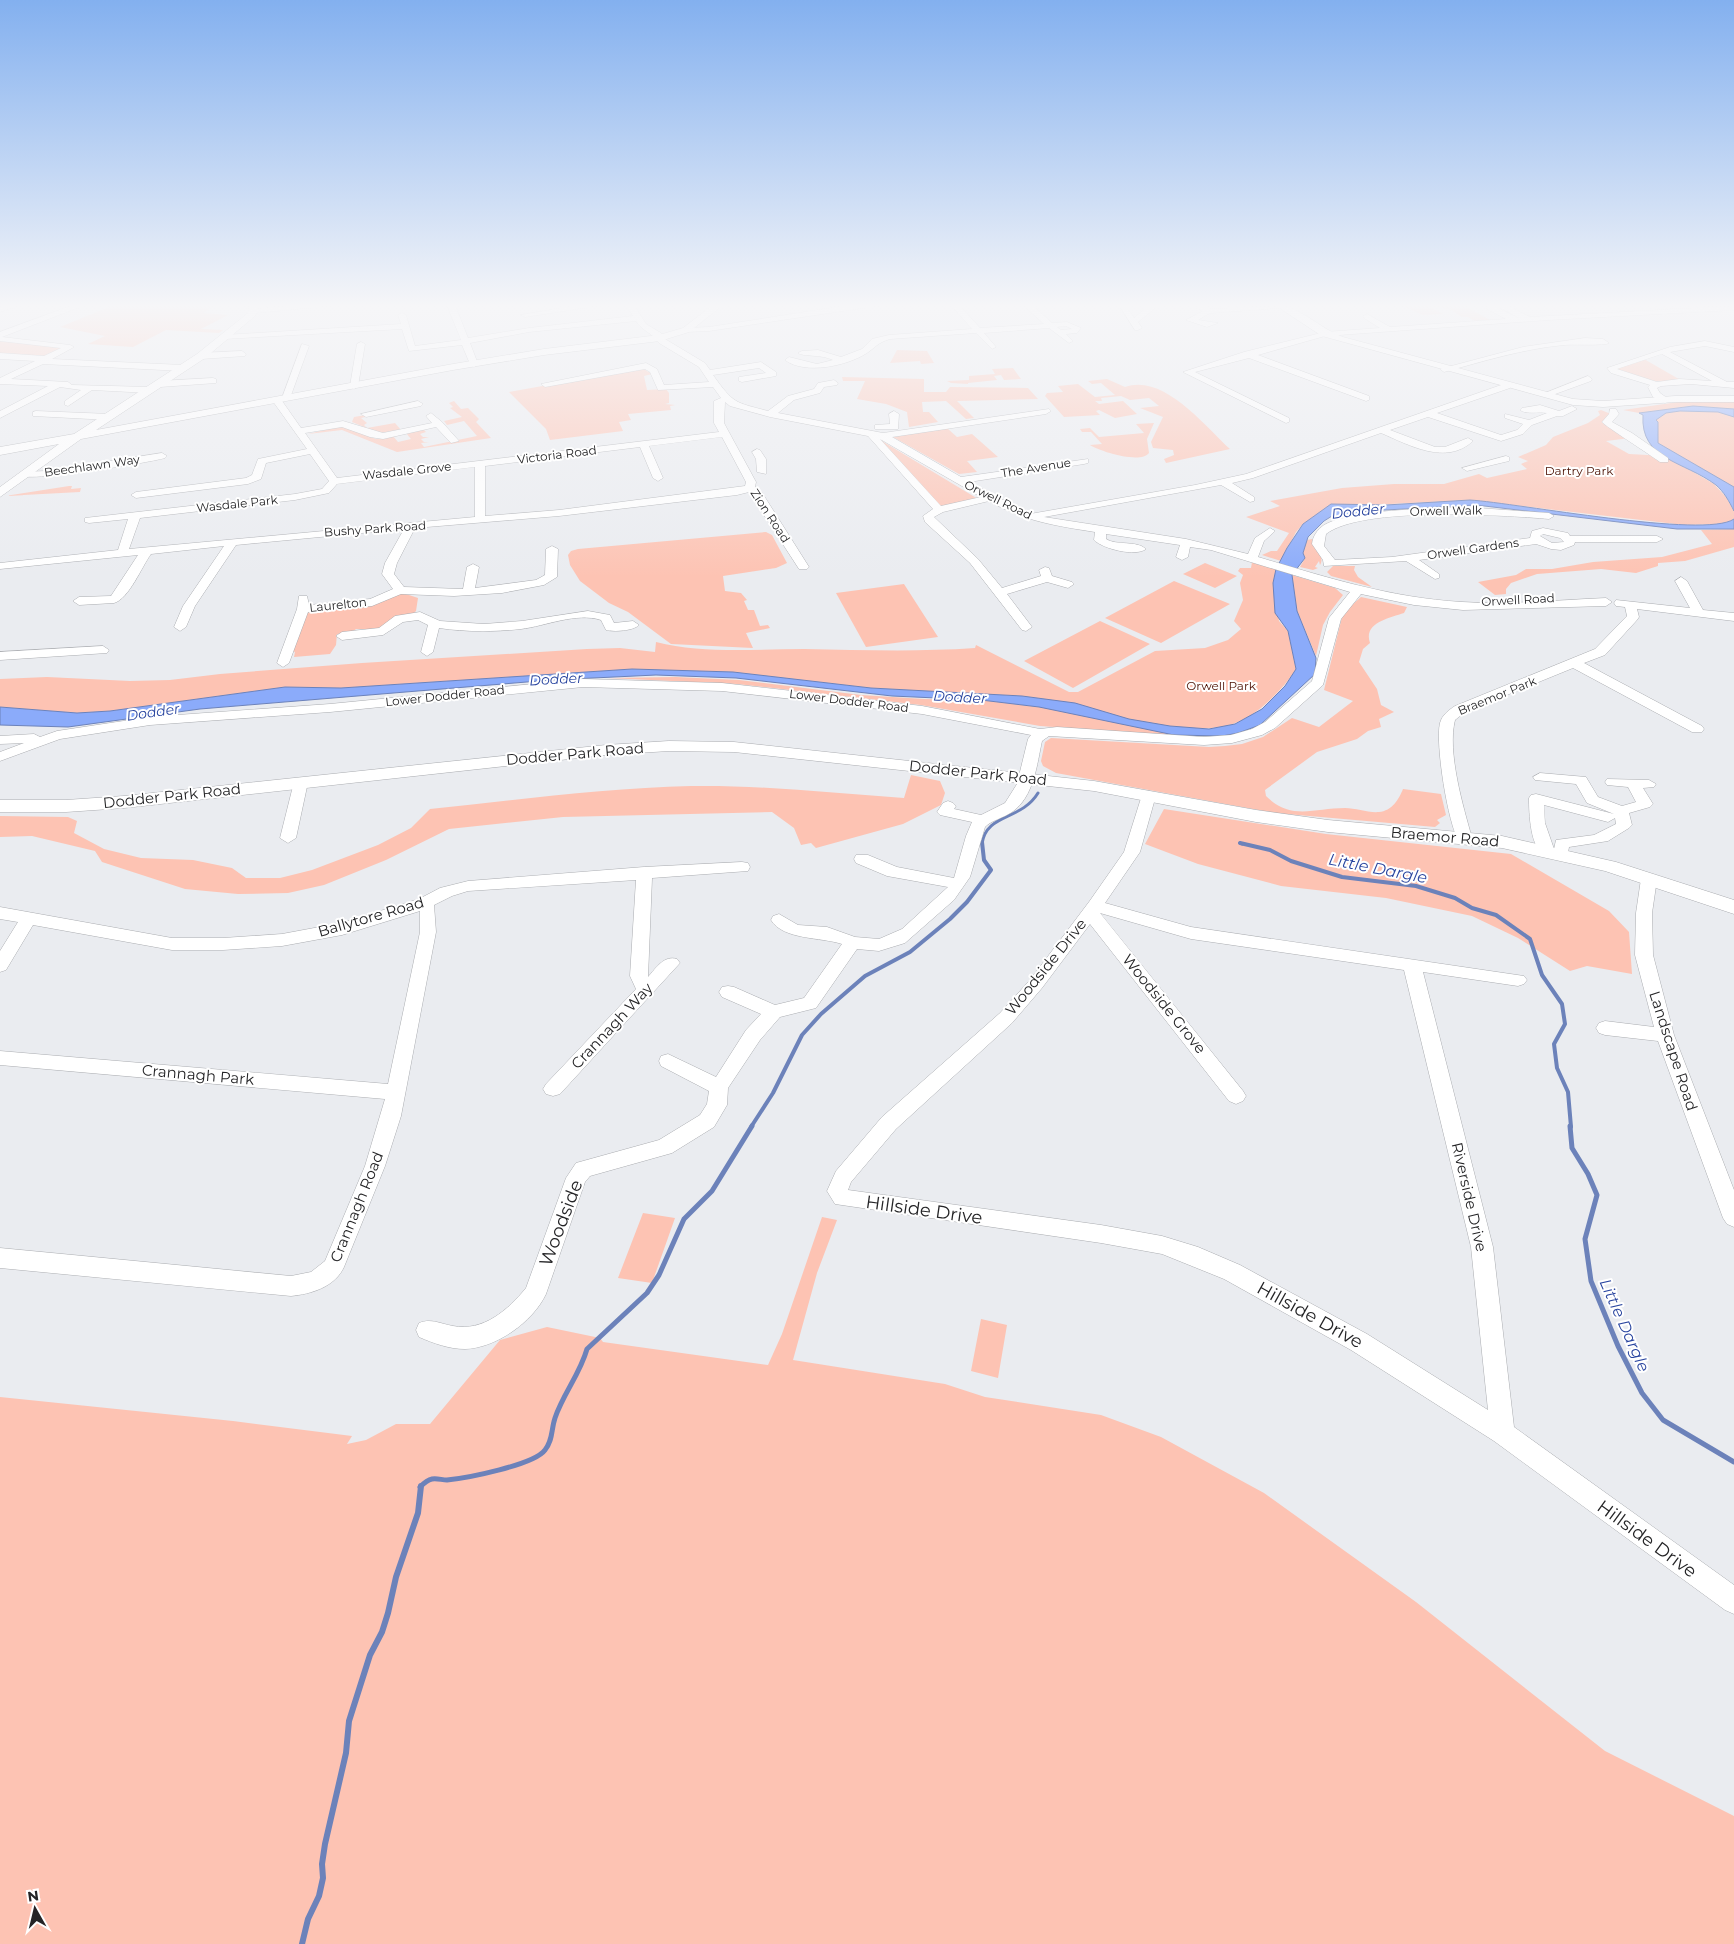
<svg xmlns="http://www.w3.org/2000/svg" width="1734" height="1944" font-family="Montserrat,sans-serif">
<rect width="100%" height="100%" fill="#eaecf0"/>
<!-- green -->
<path fill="#fdc3b3" d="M114,305H217L203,313L228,315L201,329L223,330L219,333L166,330L133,347L88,344L105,336L60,327Z
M1400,305H1463L1490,320L1475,321L1468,317H1462L1449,309L1432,306L1430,307L1443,314L1423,315Z
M0,341L65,347L46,357L0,354Z
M897,350L927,351L934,363L921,364L920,361L890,363Z
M1644,359L1684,382L1654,381L1617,371V368Z
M642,368L652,374L644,376L647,390L666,389L669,393V403L665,404L675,405L670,406L671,410L628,414L631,420L619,422L623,431L550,440L546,429L509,392Z
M1013,368L1021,379L1004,380L1001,375L994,376L997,380L968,383V384L951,383L947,381L969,380V376L995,374L992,369Z
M842,377L924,379V392H946L950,387L1028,388L1038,399L957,401L974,418L966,419L946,401L922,402L923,412H929L938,422L909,427L907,412L886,404L857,399L865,381H843Z
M1107,379L1125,387C1163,373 1204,425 1230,449L1166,463L1164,459L1174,455L1173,450L1153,448L1151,442L1163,417L1140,408L1159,406L1149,398L1130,400L1121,396L1101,398L1102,401H1095L1099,404L1123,401L1137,414L1115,418L1099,410L1096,411L1100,415L1064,417L1045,396L1047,393L1063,392L1058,386L1078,384L1095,397L1115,395L1101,383L1092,384L1088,381Z
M454,401L461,409L468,408L479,419L476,422L491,438L397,452L342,430L308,434L341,426L376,439L393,436L398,442L411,439L406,433L424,430L426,432L420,434L423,437H429L421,439L424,442H429L421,443L424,447L477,436L464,421L447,425L444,421L462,417L450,408L453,407L449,403Z
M1678,402H1734V409L1693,406L1639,413L1623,410Z
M394,410L361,418L367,423L364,425L367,428L395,423L401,430L379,433L352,422L354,417Z
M1601,410L1611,414L1606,422L1631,438L1606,441L1629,454L1666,456L1714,484L1726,497L1734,511V519L1729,523L1720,524L1684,525L1470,500L1371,505L1303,524L1296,532L1281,561L1262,555L1271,551H1277L1289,533L1246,517L1280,506L1270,501L1342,488L1394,484H1444L1479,474L1487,478L1527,469L1521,464L1528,461L1518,457L1546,445L1553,437L1588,423L1600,415L1598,411Z
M1680,411L1718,412L1734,417V487L1658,443L1655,420L1666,413Z
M1154,423L1147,439L1149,453C1141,464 1101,452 1090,445L1102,444L1091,432H1082L1080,429L1090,428L1099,437L1144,433L1136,424Z
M947,428L957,437L972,434L998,457L967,461L977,472L959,474L893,437Z
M879,441H882L978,499L939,507Z
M69,486H72L71,489L81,488L80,492L5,496Z
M1734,529V547L1685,561L1658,563V566L1636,573L1601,569L1537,574L1511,583L1506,589V594L1495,595L1478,582L1516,575L1526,569H1552L1593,562L1662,557L1712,544L1701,530Z
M766,532L772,535L787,563L776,568L723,576L725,591L741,593L747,600L744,601L748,610H754L760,626L768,625L770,628L746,633L753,648L671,644L628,612L609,603L580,581L570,565L568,555L571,551L578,549Z
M1312,539C1316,548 1325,557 1320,565L1319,561L1315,567L1318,568L1313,570L1300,567L1305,558L1303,553L1307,540Z
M1252,562L1276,569L1273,583L1279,621L1288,631L1296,669C1289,680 1281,689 1271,699C1239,730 1214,731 1170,726L1168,734L1165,735L1040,726L921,705L737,684L607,678L676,677L739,680L861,695L924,699L981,700L1039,707L1044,699L1022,696L871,688L733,672L632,669L341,688L285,687L110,711L77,713L0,707V679L47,677L130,681L170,680L220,674L362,663L587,649L620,648L655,652L656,642C703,654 755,649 804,649C861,650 918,652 975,648L976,645L1069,692H1078L1155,651L1205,648L1228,640L1241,629L1234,621L1243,600L1240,583L1243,575L1238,571L1240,568H1251Z
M1205,563L1237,576L1215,588L1183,574Z
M1333,566H1355L1354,570L1358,577L1372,587L1331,576L1327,572Z
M1292,575L1335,588L1343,595L1330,612L1323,625L1316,656L1297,611Z
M1174,581L1230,604L1161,643L1105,618Z
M904,584L938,637L866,647L836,593Z
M403,593L418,598L416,611L412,615L382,629H356L351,633L337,634L336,645L330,654L294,657L295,652L292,651L306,614L313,610Z
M1361,597L1407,607L1404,613C1389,618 1363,623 1370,643L1363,649L1359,662L1377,689L1381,705L1394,712L1379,719L1381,727L1368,731L1357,739L1317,752L1265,790L1266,796C1291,821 1314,808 1345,808C1356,808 1368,813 1379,812C1392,811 1399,799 1403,789L1441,794L1446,815L1437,820L1440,823L1435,827L1275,813L1056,773L1043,766L1041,761L1045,742L1051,738L1209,747L1225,746L1242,744L1263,737L1292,718L1319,727L1353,701L1324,690L1343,613Z
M1100,621L1150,644L1073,688L1024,661Z
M911,775L940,781L945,793L941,805L903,824L816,848L811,843L801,845L794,828L772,812L563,817L449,829L386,860L324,885L288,893L238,894L185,889L102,862L95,851L32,836L0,837V816L68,817L77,821L74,833L104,849L141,858L193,860L232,868L246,878H280L312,870L378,845L411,828L430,809C516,800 604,788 691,786C762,785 833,793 904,798Z
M1164,809L1326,834L1511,854L1609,911L1629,932L1632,974L1587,966L1570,971L1518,938L1472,916L1386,898L1281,886L1198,864L1145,844Z
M643,1213L675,1218L652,1283L618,1278Z
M822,1217L837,1220L817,1273L793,1360L945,1384L985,1397L1101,1415L1161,1437L1264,1493L1416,1602L1605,1751L1734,1816V1944H0V1397L233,1421L352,1436L347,1444L366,1440L396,1424H430L500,1340L547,1327L600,1338L603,1342L768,1365L782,1334Z
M981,1319L1007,1325L998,1378L971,1371Z"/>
<!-- water -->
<path fill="#8babfa" stroke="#6c82ba" d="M1693,406L1734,409V417L1718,412L1680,411L1666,413L1656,420L1658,422V443L1734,487V511C1729,501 1724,492 1716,485C1684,461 1640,460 1643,415L1639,413Z
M1470,500C1517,503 1705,539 1734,519V529H1677L1476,505L1367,511L1353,516H1332L1324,521L1308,537L1303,553L1305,558L1292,575L1297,611L1316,658L1315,674L1260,725L1238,733L1222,736L1174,735L1039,707L981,700L892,696L736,678L656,675L551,680L200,709L68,727L0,725V707L77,713L110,711L285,687L341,688L632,669L733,672L871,688L1022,696L1075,703L1129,719L1170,726L1209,729L1235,724L1262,709L1285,686L1296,669L1288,631L1275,613L1273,583L1276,569L1287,548L1303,524L1331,504L1386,505Z"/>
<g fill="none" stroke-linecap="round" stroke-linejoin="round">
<!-- stream-far3 -->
<path stroke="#6c82ba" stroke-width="3" d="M1240,843L1242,844
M982,844C986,813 1021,821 1038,793"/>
<!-- stream-far2 -->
<path stroke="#6c82ba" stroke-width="4" d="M1240,843L1270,850L1291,861L1342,877L1416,886L1455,898L1472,908L1496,915L1530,939L1542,975L1562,1004L1565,1024L1554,1044L1557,1068L1568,1092L1571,1127
M751,1127L773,1093L802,1035L821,1014L865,976L910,952L950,919L967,902L991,870L984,860L982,842"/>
<!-- stream-far1 -->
<path stroke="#6c82ba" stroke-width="5" d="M1570,1126L1572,1148L1588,1174L1597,1195L1585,1239L1591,1281L1618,1346L1642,1393L1663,1420L1734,1462
M420,1487C424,1483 427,1480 432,1479C437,1478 442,1480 447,1480C467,1478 534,1465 545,1450C553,1440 551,1430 555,1418C563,1394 580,1374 587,1349L647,1293L659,1275L684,1219L712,1191L752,1126"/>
<!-- stream -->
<path stroke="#6c82ba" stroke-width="6" d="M302,1944L308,1919L319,1896L323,1878L322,1864L325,1844L346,1753L349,1721L370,1655L382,1632L388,1613L396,1577L418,1513L421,1486"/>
<!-- minor casing -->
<g stroke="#abadb1" stroke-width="1">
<path id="minor" d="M7,305H20L0,312V308Z
M73,305H85L2,337L70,345L74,347L52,359L183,365L187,368L183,371L43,364L11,379L68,382L72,385L150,387L154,390L150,393L92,390L68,406L65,405V401L81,390L60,387L0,418V411L48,386L0,384V378L35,361L0,359V353L44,356L61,348L0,341V332Z
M301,305H338L255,313L251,311L255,309Z
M447,305H455L468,338L529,328L633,316L626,305H634L646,324L661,333L665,339L705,363L710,370L761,362L776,372V376L742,382L739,381V377L766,373L759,368L713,375C734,404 734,402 768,411L788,396L814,389L818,383L834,380L838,383L837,385L824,387L820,393L794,400L778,413L883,433L1049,409L1051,411L1046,414L892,437L961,477L1088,459V463L1084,464L969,482L1030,514L1195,485L1246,474L1504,384H1510V388L1437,413L1501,435L1517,430L1523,424L1505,418V414L1529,420L1547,413C1539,411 1527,415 1520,410L1522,408L1540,405L1559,411L1572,406L1577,409L1563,416H1557L1532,425L1523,434L1501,441L1428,417L1390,430L1435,447H1445L1468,438L1473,441C1446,466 1409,445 1381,433L1253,478L1232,483L1254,497V501L1250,502L1221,485L1044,517L1186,539L1248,554L1255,538L1270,528L1275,531L1264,541L1258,557C1325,577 1391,598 1462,602C1509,605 1558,600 1606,598L1612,602L1606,606L1463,610L1414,605L1361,594L1341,619L1323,685L1275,728L1262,735L1232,743L1204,745L1049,736L1042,741C1037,764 1034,797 1012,812C1003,818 992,820 985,827L970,877L954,900L905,943L879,951L857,949L816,1008L780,1017L760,1040L728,1088L727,1105L714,1127L672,1153L590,1176L585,1182L546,1294C533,1322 496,1348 465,1349C449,1349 433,1343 419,1337L416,1330L419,1323C431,1318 441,1324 453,1326C483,1332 508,1310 526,1288L566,1178L576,1163L659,1140L700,1115L707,1104L709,1091L661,1066L659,1061L661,1056L668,1054L716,1077L746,1030L761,1014L722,997L719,992L722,987L728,986L734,987L775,1005L804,998L842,944C821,937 783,940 771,920L773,916L779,914L798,925L827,927L855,937L879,939L902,929L948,887L887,876L856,863L854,859L856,855H868L897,867L954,878L966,836L972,822L940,815L937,812L943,803L948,801L953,803L956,806L954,809L981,815L1005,803L1017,784L1028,739L1031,735L922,714L722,691L583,687L330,712L150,725L60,739L0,761V752L24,743L0,744V736L34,734L40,737L57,731L150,717L330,704L583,679L722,683L922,706L1040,729L1057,727L1204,737L1231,735L1252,729L1265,722L1312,681L1329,618L1350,592L1211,550L1190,547L1188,557L1182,560L1176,557L1180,545L1106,534V539C1117,546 1136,540 1146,549C1136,557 1103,549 1094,540L1095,532C1057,526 1023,521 989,501L943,512L934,517L978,559L1002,588L1041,576L1039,570L1045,567L1049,568L1052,576L1072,582L1074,584L1068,588L1047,582L1007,594L1032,627L1026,631L1022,630L970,563L925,522L923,516L933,509L868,436L770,417L730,406L725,402L724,423L756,482L755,487L761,491L809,567L807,569H799L749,492L737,495L559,516L415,528L397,563L394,574L404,587L463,589L467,567L473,564L479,567L475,588L536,580L545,575L546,549L552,546L558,549L557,577L544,585L502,593L454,596L401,594L372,606L308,612L289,663L283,667L277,663L297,609L299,596H307L309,605L370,599L393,589L382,574L385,563L404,529L236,545L195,606L186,627L180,631L174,627L183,606L224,546L151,554C142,566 129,599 114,603L79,605L73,601L79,597L111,596L138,555L0,569V563L118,550L128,519L89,523L85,522V518L295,494L322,489L329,481L310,454L266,463L261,479L248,484L136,498L131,495L136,492L246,478L252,475L258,459L307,449L272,400L277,397L280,398L301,428L343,421L383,433L432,423L426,416L431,413L442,422L459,441L451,443L436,427L383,439L370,437L342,427L305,433L337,478L719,432L714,423V401L721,398L713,387L658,390L650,372L645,369L545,387L541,384L646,363L657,369L664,385L709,382L699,367L659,343C653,333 642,331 636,321L529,332L470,343L478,364L474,367L470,364L462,345L409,351L402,329L224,339L220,337L224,335L401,324L398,315L402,313L406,315L415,346L461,340ZM722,437L746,482L745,486L559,510L485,516V466L640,447L653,478L658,481L663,478L649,446ZM880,439L981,497L941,506ZM475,467V517L129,549L140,518L295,500L329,493L337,484Z
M580,305H602L525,317L521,315Z
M850,305H883L709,331L686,332L682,330L686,328L709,327Z
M951,305H959L980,328L1044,324L1023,305H1032L1052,323L1067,322L1081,328L1077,333L1066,334L1073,341L1069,343L1049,328L984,333L996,347L992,349L976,333L890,339C877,343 876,347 867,353C847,366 805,375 785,360L789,357L817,364L833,360C821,354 803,357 798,353L802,351L818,350L841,357L862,349L872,339L889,335L972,329ZM1066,326L1072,329L1061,330L1057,327Z
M1119,305H1125L1134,318L1150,305H1159L1138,322L1142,328L1138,330H1135Z
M1200,305H1210L1207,307L1212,309L1284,306L1280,308L1210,313L1198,320L1218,323L1207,327L1186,320L1203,311L1197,308Z
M1488,305H1506L1530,317L1734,306V310L1548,320L1325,336L1258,355L1369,396V400L1366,401L1249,358L1195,372L1289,418V422L1286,423L1183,372L1244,352L1325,332L1380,328L1364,318L1363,316L1367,314L1390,327L1506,319L1487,309ZM1501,308L1519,318L1499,309Z
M1585,338L1603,339L1609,343C1605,346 1573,344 1564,345C1523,349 1484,361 1444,372L1440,369L1523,347Z
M1705,341L1734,347V352L1705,346L1670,352L1727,382H1734V388L1691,384L1661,386L1657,388L1660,393L1670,400L1665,403L1653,397L1648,387L1650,385L1611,373L1607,368L1670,347ZM1662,354L1712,381L1679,379L1657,382L1617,369Z
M361,342L365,344L358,386L354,389L350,386L357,344Z
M302,344L309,346L290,398L283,400L282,398Z
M242,351L246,354L245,356L201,359L197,356L201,353Z
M1588,376L1592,379L1591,381L1547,397L1540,395Z
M213,378L216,379V383L160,387L156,384L160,381Z
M418,401L423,404L421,406L366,417L361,414Z
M1610,409H1616L1619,414L1612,422L1632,433L1668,458V462H1660C1652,456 1605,426 1602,422L1609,414Z
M36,411L110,414L115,417L110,420L33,416V412Z
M894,411L899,414L898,429H875V425L890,424L889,414Z
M757,449L760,450L766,459V474L757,472L756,459L752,452Z
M162,453L167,456L165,458C147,463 26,483 17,475L22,472L46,471Z
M1506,456L1509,457V461L1467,471L1462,468Z
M1431,508H1478L1549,513L1554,516L1549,519C1503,515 1362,506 1326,534L1324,546L1335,560L1392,557L1530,538L1532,531L1543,528L1568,533L1570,536H1657L1663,539L1657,542H1575L1574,545L1561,550L1551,549L1536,544L1419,560L1439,574V578L1435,579L1406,561L1324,566L1323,560L1312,544C1313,536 1317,530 1324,525C1347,512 1404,510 1431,508ZM1543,534L1560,538L1564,542L1552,543L1540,536Z
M1681,577L1687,581L1703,610L1734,613V621L1637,609L1639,617L1637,620L1605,655L1584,663L1702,726L1704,729L1702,732H1692L1573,668L1465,712L1455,720C1447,752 1463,806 1472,838L1469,841H1459C1448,825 1435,743 1440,723C1442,715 1449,710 1455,706L1595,649L1627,616L1625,607L1616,606L1614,603L1616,600L1690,608L1675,581Z
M588,611L610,615L614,623L633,621L639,625C633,631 614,632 606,630L601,620C576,612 546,626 521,629C494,632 466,632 439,628L433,652L427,656L421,652L428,625L418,620L403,622L383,635L342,640L336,636L342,632L379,628L395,616L420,612L440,621L484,624L522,621Z
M103,646L109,650L107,653L0,660V652Z
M1540,773L1586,777L1598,797L1622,806L1636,802L1628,787L1607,785L1605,782L1607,779L1649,780L1656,784L1654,787L1643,788L1653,804L1650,807L1629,813L1632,825L1629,828L1608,841L1569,847L1567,858H1555L1553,851L1546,855C1530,851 1529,812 1529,798L1531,795L1536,794L1614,814L1587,803L1576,784L1535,780L1533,777ZM1544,805L1608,822L1615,818L1616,824L1594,835L1556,840L1554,849L1545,823Z
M301,778L308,782L296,838L288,843L280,838L294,782Z
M1149,791L1156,795L1140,852L1105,903L1191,927L1524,976L1527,980L1524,984L1518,986L1423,972L1493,1247L1514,1427L1734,1585V1614L1725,1610L1494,1441L1351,1350L1224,1279L1162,1254L1101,1243L835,1204L827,1191L836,1171L882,1117L1000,1013L1030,980L1089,902L1124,852L1142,795ZM1100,913L1191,939L1404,970L1471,1247L1488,1410L1367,1334L1240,1265L1198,1247L1162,1236L1101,1225L848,1190L851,1182L896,1129L1012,1023L1042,988L1090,924L1229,1101L1236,1104L1243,1101L1246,1096L1243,1091Z
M742,862L748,863L750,867L748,871L652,878L648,977C656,968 664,955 677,959L680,963L560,1094L553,1096L546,1094L543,1089L546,1084L636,989L630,976L636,880L468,891L452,896L434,905L436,932L401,1116L385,1166L344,1267C335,1287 311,1294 291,1296L0,1268V1248L291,1276L311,1272L325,1261L365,1166L385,1099L0,1065V1051L388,1084L420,932V911L342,935L282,946L223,950H172L33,925L6,970L0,972V951L18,922L0,919V907L172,938H223L282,934L341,923L419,899L440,888L468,881L644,867Z
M1649,874L1655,875L1657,879L1652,913L1653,955L1674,1035L1734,1190V1227L1727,1224L1723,1218L1658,1041L1605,1035L1599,1033L1596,1028L1599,1023L1605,1021L1654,1027L1635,955L1636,913L1641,879L1643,875Z"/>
</g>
<!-- major casing -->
<g stroke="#abadb1" stroke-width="1">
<path id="major" d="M250,305H260L255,316L205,358L96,430L453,364L544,349L659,335L683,328L713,305H723L689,332L660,341L544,355L453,370L81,439L0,497V487L59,444L0,455V447L74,434L197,354L248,313Z
M1275,305C1299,305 1320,329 1343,337L1573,399L1603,401L1675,396H1734V402H1675L1603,407L1573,405L1322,336Z
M669,741L734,742L1094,781L1256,810L1328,820L1502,836L1616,862L1734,900V914L1605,871L1502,848L1328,832L1256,822L1094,791L734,752L669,751L606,755L124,808L66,812H0V800H66L124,796L606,745Z"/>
</g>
<!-- minor -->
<use href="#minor" fill="#fff" fill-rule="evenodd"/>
<!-- major -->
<use href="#major" fill="#fff" fill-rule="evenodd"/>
</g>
<!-- sky -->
<linearGradient id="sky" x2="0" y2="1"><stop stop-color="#83b0ef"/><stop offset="0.53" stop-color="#f6f6f8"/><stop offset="1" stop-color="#f6f6f8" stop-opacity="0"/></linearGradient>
<rect width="1734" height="577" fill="url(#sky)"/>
<g text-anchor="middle" stroke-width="4" stroke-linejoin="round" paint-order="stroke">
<!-- far-street labels -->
<g font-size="12" fill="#242426" stroke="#fff">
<text transform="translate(557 455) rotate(-7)" y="4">Victoria Road</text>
<text transform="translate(92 466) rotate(-8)" y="4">Beechlawn Way</text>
<text transform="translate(1036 468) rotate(-9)" y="4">The Avenue</text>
<text transform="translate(407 471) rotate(-6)" y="4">Wasdale Grove</text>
<text transform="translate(998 500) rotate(26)" y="4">Orwell Road</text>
<text transform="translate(237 504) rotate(-6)" y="4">Wasdale Park</text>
<text transform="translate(1446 511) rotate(-1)" y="4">Orwell Walk</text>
<text transform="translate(770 516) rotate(57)" y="4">Zion Road</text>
<text transform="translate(375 529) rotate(-4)" y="4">Bushy Park Road</text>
<text transform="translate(1473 549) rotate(-8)" y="4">Orwell Gardens</text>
<text transform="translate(1518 600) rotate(-3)" y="4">Orwell Road</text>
<text transform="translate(338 605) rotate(-6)" y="4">Laurelton</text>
<text transform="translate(445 696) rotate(-6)" y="4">Lower Dodder Road</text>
<text transform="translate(1497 696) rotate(-22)" y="4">Braemor Park</text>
<text transform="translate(849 701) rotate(7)" y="4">Lower Dodder Road</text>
</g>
<!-- far-park labels -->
<g font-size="12" fill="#4c1204" stroke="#fff">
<text x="1579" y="475">Dartry Park</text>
<text x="1221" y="690">Orwell Park</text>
</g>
<!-- far-water labels -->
<g font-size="14" font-style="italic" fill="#28449f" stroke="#fff">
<text transform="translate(1358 511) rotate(-6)" y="5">Dodder</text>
<text transform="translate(556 679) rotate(-3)" y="5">Dodder</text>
<text transform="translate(960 697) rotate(3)" y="5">Dodder</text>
<text transform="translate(153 712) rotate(-8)" y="5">Dodder</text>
</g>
<!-- street labels -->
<g font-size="15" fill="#242426" stroke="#fff">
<text transform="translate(575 754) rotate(-5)" y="5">Dodder Park Road</text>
<text transform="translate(978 773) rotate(6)" y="5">Dodder Park Road</text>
<text transform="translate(172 796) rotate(-6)" y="5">Dodder Park Road</text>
<text transform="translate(1445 837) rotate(5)" y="5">Braemor Road</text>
<text transform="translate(371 917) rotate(-16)" y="5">Ballytore Road</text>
<text transform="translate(1046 967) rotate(-51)" y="5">Woodside Drive</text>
<text transform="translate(1164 1004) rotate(51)" y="5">Woodside Grove</text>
<text transform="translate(612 1026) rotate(-47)" y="5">Crannagh Way</text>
<text transform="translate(1673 1051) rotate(72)" y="5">Landscape Road</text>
<text transform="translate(198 1075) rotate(5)" y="5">Crannagh Park</text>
<text transform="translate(1469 1197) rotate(77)" y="5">Riverside Drive</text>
<text transform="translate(357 1207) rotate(-68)" y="5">Crannagh Road</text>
</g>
<!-- water labels -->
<g font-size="16" font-style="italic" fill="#28449f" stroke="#fff">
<text transform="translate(1378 868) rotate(11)" y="6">Little Dargle</text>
<text transform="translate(1625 1325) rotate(66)" y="6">Little Dargle</text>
</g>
<!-- near-street labels -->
<g font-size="18" fill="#242426" stroke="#fff">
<text transform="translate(924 1210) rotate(8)" y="6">Hillside Drive</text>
<text transform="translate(561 1223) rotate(-69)" y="6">Woodside</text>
<text transform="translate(1310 1315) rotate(29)" y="6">Hillside Drive</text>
<text transform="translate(1647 1539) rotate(36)" y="6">Hillside Drive</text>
</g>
</g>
<!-- north arrow -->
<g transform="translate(35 1909) rotate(352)" stroke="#ffffff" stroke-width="4" paint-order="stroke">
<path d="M0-4L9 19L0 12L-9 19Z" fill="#242426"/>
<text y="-8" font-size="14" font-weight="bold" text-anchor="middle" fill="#242426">N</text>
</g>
</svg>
